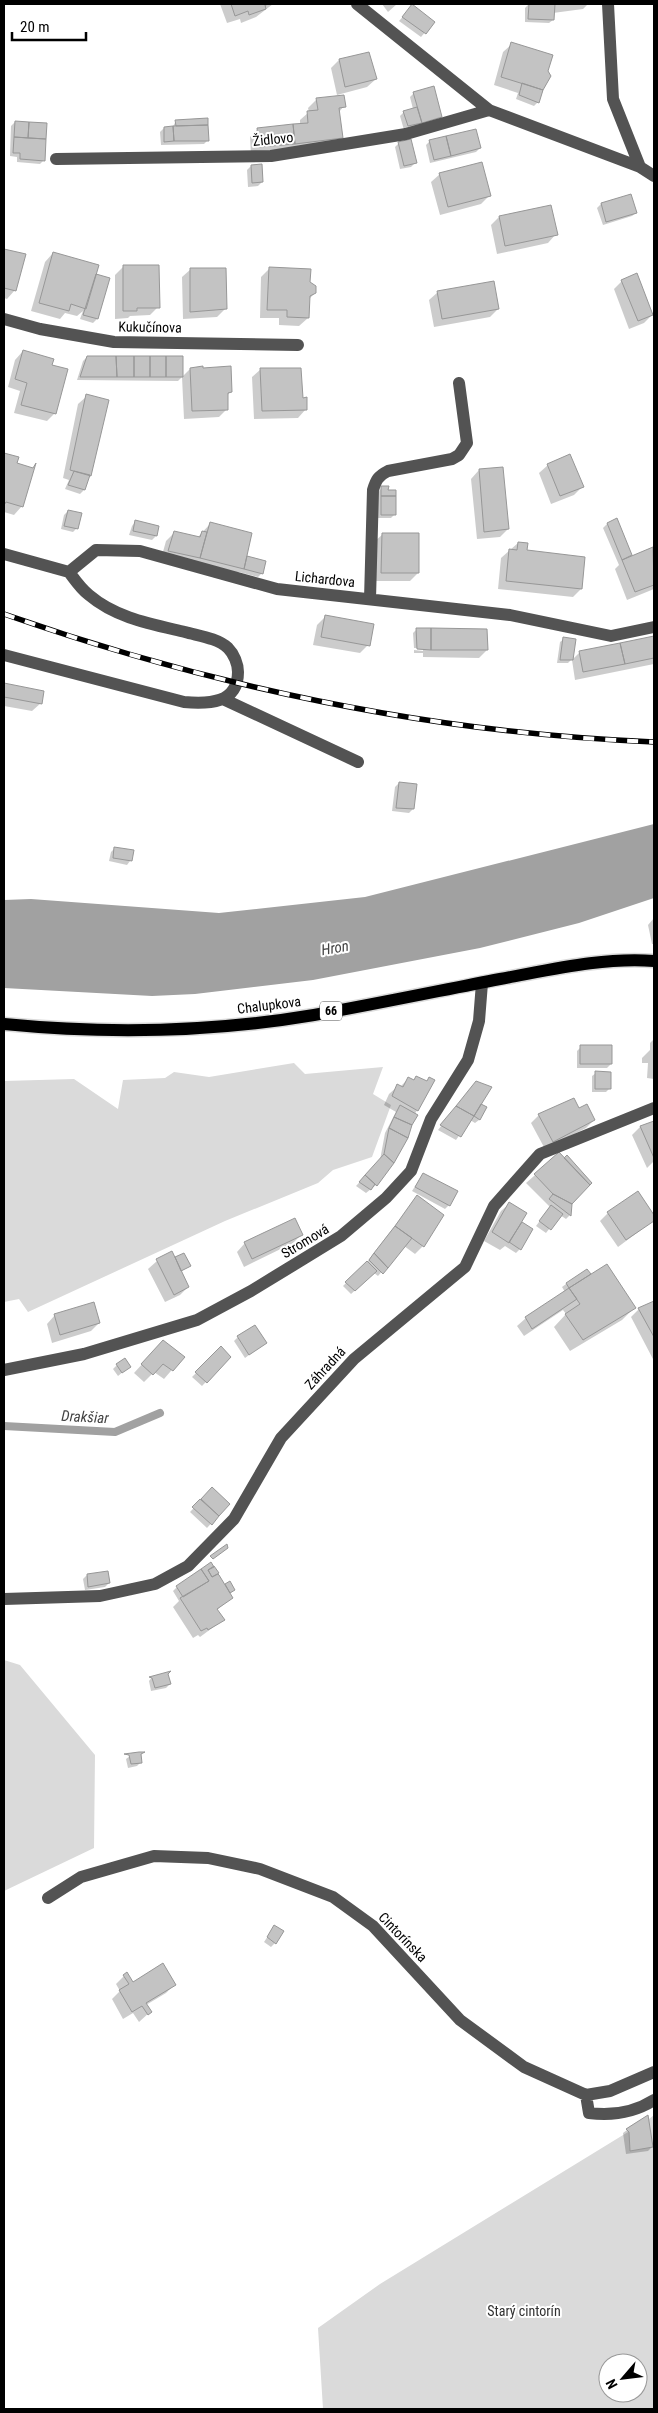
<svg xmlns="http://www.w3.org/2000/svg" width="658" height="2413" font-family="'Roboto Condensed',sans-serif">
<rect width="100%" height="100%" fill="#fff"/>
<!-- green -->
<path fill="#dadada" fill-rule="evenodd" d="M294,1063L305,1074L383,1067L373,1094L391,1105L372,1157L333,1170L318,1183L225,1221L28,1312L19,1299L4,1302V1081L74,1079L118,1109L123,1080L165,1078L174,1072L209,1077Z
M4,1660L20,1665L95,1755L94,1848L4,1891Z
M648,2115L649,2119L654,2115V2409H323L318,2328L380,2284L628,2132L626,2129ZM608,2363H638V2393H608Z"/>
<!-- water -->
<path fill="#a1a1a1" d="M654,824V898L579,923L480,948L313,980L195,994L152,996L4,988V900L31,899L219,913L365,897Z"/>
<!-- shadow -->
<path fill="#0003" d="M220,4H273L256,17L241,23L240,19L227,23Z
M382,4H397L388,12Z
M529,4L551,5L588,4L583,9L553,13V20L549,23L525,22V8Z
M409,10L434,22L421,37L399,21Z
M512,44L542,89L538,102L534,106L516,99L518,93L494,85L503,52Z
M368,53L376,79L367,87L337,95L331,68L339,60Z
M414,93L441,116L437,120L404,130L400,116L404,112L413,109L410,97Z
M316,100L344,106L339,112L342,137L334,146L251,155L250,137L258,129L300,125V120L309,112L308,108Z
M176,121L208,140L204,144L161,145L160,132L164,128H172Z
M15,122L44,160L40,164L17,162V157L10,156L11,126Z
M430,141L480,148L476,152L430,163L426,145Z
M399,143L415,163L411,167L400,169L395,147Z
M251,166L262,182L258,186L248,187L247,170Z
M440,174L489,196L481,204L440,215L431,182Z
M630,195L636,213L632,216L603,225L597,208L601,204Z
M550,206L556,234L548,243L497,254L491,225L499,217Z
M4,250L24,255L15,290L7,299L4,298Z
M53,253L95,275L97,319L93,323L80,319L83,311L77,316L65,313L60,319L31,311L45,262Z
M123,267L158,307L150,315L130,316L128,318L115,319V275Z
M191,269L226,308L217,317L183,319L182,277Z
M269,269L309,283L315,293L309,299L308,318L299,326L279,325V318H260L261,277Z
M622,281L652,315L644,323L629,329L614,289Z
M438,292L498,309L490,317L434,327L429,300Z
M23,351L51,366L55,413L47,421L14,413L20,391L8,387L15,360Z
M87,357L182,377L178,381L77,380L83,361Z
M190,369L230,392L227,396V409L219,417L184,419L182,377Z
M261,369L302,399L306,409L298,418L254,419L252,377Z
M87,396L89,476L84,490L80,494L65,489L69,480L63,478L78,404Z
M4,454L17,458L15,464L22,506L14,515L4,512Z
M548,465L582,487L574,495L551,504L539,473Z
M479,470L508,529L500,537L477,539L471,479Z
M382,488L387,491L395,514L391,518H378V492Z
M68,511L77,528L73,532L61,529L64,515Z
M135,522L156,536L152,540L129,535L132,526Z
M210,524L245,560L247,557L262,573L258,577L239,572L235,576L161,559L166,541L174,533L197,538Z
M607,524L631,555L627,559L652,549L654,553V589L627,600L615,569L619,565L603,528Z
M383,534L418,573L410,581H374V542Z
M518,543L526,551L581,589L573,597L498,589L501,558Z
M325,617L368,645L360,653L313,645L317,625Z
M417,629L487,650L479,658L423,657V653H414V650L423,651V648H414L413,633Z
M654,638V664L575,680L572,660L580,652Z
M564,639L572,659L568,663H557L560,642Z
M4,685L43,692L41,703L32,711L4,706Z
M399,783L413,809L409,813L392,811L395,787Z
M115,848L130,861L127,865L109,861L111,852Z
M654,918V944H652L648,925Z
M654,1039V1079L647,1078L648,1063H642V1058L650,1050V1043Z
M581,1047L611,1064L607,1068H577V1051Z
M596,1073L610,1088L606,1092H592V1076Z
M416,1077L426,1082L433,1081L376,1185L366,1193L356,1186L380,1160L385,1133L396,1112L384,1105L389,1094L398,1086L400,1087L408,1079L413,1081Z
M475,1083L480,1104L485,1107L479,1120L475,1123L470,1120L456,1140L438,1130Z
M578,1110L594,1120L586,1128L545,1149L531,1123L539,1115Z
M654,1122V1161L647,1168L632,1135L640,1127Z
M559,1154L571,1204L570,1215L566,1219L560,1215L546,1233L536,1226L550,1207L526,1183Z
M423,1174L449,1205L445,1209L412,1191Z
M638,1193L654,1220L618,1247L600,1221L608,1213Z
M417,1197L442,1216L423,1246L415,1254L404,1246L378,1276L374,1273L351,1294L343,1286L367,1262Z
M510,1203L518,1227L522,1223L520,1249L516,1253L505,1246L500,1250L484,1241L501,1211Z
M301,1235L293,1243L244,1267L237,1252L245,1243Z
M171,1253L174,1260L183,1254L189,1266L180,1272L188,1287L180,1295L165,1302L148,1269L157,1261Z
M587,1270L589,1274L585,1278L634,1308L622,1320L570,1351L554,1327L566,1314L563,1310L524,1336L517,1326L526,1318L565,1292L562,1287L566,1284Z
M654,1302V1361L631,1317L639,1309Z
M55,1315L99,1323L91,1331L52,1343L47,1324Z
M238,1337L265,1343L245,1358L234,1341Z
M221,1348L230,1357L202,1386L192,1377Z
M155,1350L183,1357L164,1379L154,1372L144,1382L134,1373Z
M117,1365L129,1367L118,1376L113,1369Z
M212,1489L229,1504L207,1528L190,1512Z
M216,1574L224,1587L230,1583L234,1590L229,1594L231,1598L217,1610L223,1620L200,1637L198,1635L193,1638L173,1607L179,1601L173,1591L177,1587Z
M87,1575L109,1583L105,1587L85,1590L83,1579Z
M152,1677L170,1684L166,1688L151,1691L149,1681Z
M130,1756L141,1762L137,1766L128,1768L126,1759Z
M274,1927L275,1943L271,1947L264,1942Z
M124,1976L132,1984L174,1985L166,1993L146,2005L150,2012L139,2022L133,2013L123,2019L112,1999L120,1991L116,1984Z
M627,2130L652,2147L648,2151L626,2154L623,2133Z"/>
<g fill="none" stroke-linecap="round" stroke-linejoin="round">
<!-- stream -->
<path stroke="#a1a1a1" stroke-width="8" d="M4,1426L115,1432L160,1413"/>
</g>
<!-- building -->
<path fill="#c3c3c3" stroke="#979797" d="M231,4H270L265,5L266,9L249,15L248,11L235,16Z
M412,4L435,22L426,34L402,17Z
M529,4H555L554,20L528,19Z
M511,42L553,55L548,71L551,76L543,90L501,77Z
M369,52L377,79L345,87L339,59Z
M522,83L543,90L539,103L519,95Z
M434,86L442,117L422,123L413,92Z
M344,95L346,107L339,108L343,138L295,144L293,124L308,123L307,111L318,110L316,98Z
M417,107L422,123L408,126L403,111Z
M208,118V125L176,126L175,120Z
M15,121L29,122L28,138L14,137Z
M29,122L47,123L46,139L28,138Z
M293,124L295,144L259,147L257,128Z
M208,125L209,141H174L173,126Z
M173,126L174,141L164,142V127Z
M476,129L481,148L451,156L446,136Z
M446,136L451,156L434,160L429,140Z
M14,137L46,139L45,161L20,159V153H13Z
M411,139L417,163L404,166L398,142Z
M482,162L491,196L448,207L439,173Z
M262,164L263,182L252,183L251,165Z
M631,194L637,213L606,222L601,203Z
M551,205L558,235L505,246L499,216Z
M4,249L26,254L16,291L4,288Z
M53,252L99,265L86,309L71,304L69,311L39,303Z
M123,265H159L160,308H137V311H123Z
M269,267L311,269L310,282L316,286V293L310,296L309,318L287,317V310H267Z
M190,268H226L227,309L190,312Z
M637,273L653,315L638,321L621,280Z
M96,274L110,278L98,319L83,315Z
M494,281L499,309L442,319L437,291Z
M23,350L54,359L52,365L68,369L56,414L21,405L27,383L15,379Z
M87,356H116L117,377H80Z
M116,356H134V377H117Z
M134,356H150V377H134Z
M150,356H166V377H150Z
M166,356H183V377H166Z
M203,366V368L231,366L232,392L228,393V410L192,411L190,368Z
M260,368H301L303,398L307,397V410L262,411Z
M86,394L109,400L91,476L70,470Z
M4,453L19,457L17,463L33,468L36,463L23,507L6,502L4,505Z
M570,454L584,487L560,496L547,464Z
M503,467L509,529L484,532L479,469Z
M74,471L90,475L85,490L68,485Z
M381,486H389L388,490H396V496H381Z
M381,496H396V515H381Z
M68,510L82,513L78,529L64,526Z
M617,518L632,555L622,560L607,523Z
M135,520L159,526L157,536L133,531Z
M210,522L252,533L244,569L200,558Z
M174,531L200,537L202,531L207,532L200,558L168,551Z
M382,533H419V573H381Z
M518,542L528,543L527,550L585,557L582,589L506,581L509,549L517,550Z
M653,547L654,585L635,592L622,560Z
M247,556L266,561L263,574L244,569Z
M325,615L374,624L370,646L321,637Z
M416,628H431V650L417,649Z
M431,628L487,629L488,650H431Z
M654,636V658L625,664L620,643Z
M563,637L576,639L573,660H560Z
M620,643L625,664L583,672L579,651Z
M4,683L44,691L42,704L4,697Z
M399,782L417,784L414,809L396,808Z
M114,847L134,850L132,861L113,858Z
M580,1045H612V1064H580Z
M595,1071L611,1072V1089H595Z
M416,1076L427,1081L429,1077L435,1080L418,1111L392,1096L397,1084L403,1087L408,1077L414,1080Z
M476,1081L492,1087L474,1116L456,1106Z
M574,1098L579,1108L587,1104L595,1120L553,1142L538,1114Z
M481,1104L487,1107L480,1120L474,1116Z
M400,1105L418,1115L412,1125L394,1117Z
M456,1106L474,1116L461,1137L440,1125Z
M394,1117L412,1125L408,1138L389,1128Z
M654,1121V1158L640,1126Z
M389,1128L408,1138L394,1163L384,1154Z
M559,1152L590,1185L572,1204L553,1194L534,1174Z
M384,1154L394,1163L377,1186L365,1175Z
M567,1155L592,1183L590,1185L564,1158Z
M423,1173L458,1191L450,1206L415,1187Z
M365,1175L375,1184L371,1190L359,1182Z
M638,1191L654,1215V1221L626,1240L607,1212Z
M553,1194L572,1204L571,1216L549,1199Z
M417,1195L444,1215L424,1247L395,1226Z
M509,1202L527,1213L509,1243L492,1232Z
M551,1205L563,1214L551,1230L539,1221Z
M295,1218L303,1235L252,1259L244,1242Z
M522,1222L533,1229L521,1250L509,1242Z
M395,1226L412,1238L388,1268L374,1253Z
M172,1251L189,1287L174,1295L156,1259Z
M184,1253L191,1266L181,1271L175,1257Z
M374,1253L388,1268L383,1274L369,1260Z
M367,1261L377,1271L355,1291L345,1282Z
M607,1264L636,1308L583,1340L565,1314L580,1304L569,1288Z
M587,1269L591,1274L569,1288L566,1283Z
M569,1288L577,1299L532,1329L525,1317Z
M654,1301V1337L638,1308Z
M94,1302L100,1323L60,1335L54,1314Z
M255,1325L267,1343L249,1355L237,1336Z
M163,1340L185,1357L173,1371L163,1364L153,1375L141,1364Z
M221,1346L231,1357L207,1383L195,1372Z
M125,1358L131,1367L122,1373L116,1364Z
M212,1487L230,1504L219,1516L201,1499Z
M200,1499L219,1516L212,1525L192,1507Z
M227,1544L228,1548L213,1559L210,1556Z
M211,1562L214,1567L208,1570L212,1577L218,1574L219,1575L233,1598L217,1609L225,1620L208,1630L207,1628L201,1631L180,1598L209,1581L201,1569Z
M214,1566L219,1573L212,1577L208,1570Z
M201,1569L209,1581L183,1597L176,1586Z
M108,1571L110,1583L88,1587L87,1574Z
M230,1581L235,1590L230,1593L225,1584Z
M171,1671L168,1674L171,1684L155,1688L152,1678L149,1677Z
M139,1752H145L141,1754L142,1763L131,1764L129,1755L124,1754Z
M274,1925L284,1931L276,1944L267,1937Z
M163,1963L176,1985L146,2003L152,2012L148,2015L142,2006L132,2012L119,1990L129,1984L123,1975L127,1972L133,1982Z
M648,2115L653,2147L630,2151L629,2132L626,2129Z"/>
<g fill="none" stroke-linecap="round" stroke-linejoin="round">
<!-- major casing -->
<g stroke="#dbdbdb" stroke-width="15">
<path id="major" d="M4,1024C106,1034 213,1032 314,1015C376,1004 438,991 500,979C550,970 603,957 654,961"/>
</g>
<!-- minor -->
<path stroke="#535353" stroke-width="12" d="M357,4L489,110L640,167L654,176
M608,4L613,99L640,167
M56,159L271,156L406,134L489,110
M4,319L40,329L114,342L298,345
M4,554L69,572L96,550L140,551L277,589L510,615L611,636L654,627
M370,599L373,490C376,480 378,476 388,471L452,459L459,455L467,443L459,383
M4,655L184,702C208,704 238,704 238,672C238,664 234,654 228,648C217,638 199,636 185,632C151,624 116,618 89,595C81,589 75,580 69,572
M223,699L358,762
M4,1370L84,1354L197,1320L251,1291L341,1236L386,1198L411,1171L431,1119L468,1060L479,1021L482,983
M4,1599L100,1596L155,1584L188,1566L234,1519L281,1438L354,1359L465,1267L494,1206L540,1154L654,1108
M48,1898L81,1877L154,1856L208,1858L260,1869L333,1897L373,1926L460,2020L524,2067L586,2095L610,2091L654,2072
M586,2095L589,2113C612,2116 635,2112 654,2100"/>
<!-- major -->
<use href="#major" stroke="#000" stroke-width="12"/>
<!-- rail casing -->
<g stroke="#000" stroke-width="5.5">
<path id="rail" d="M4,614C213,687 432,733 654,742"/>
</g>
<!-- rail -->
<use href="#rail" stroke="#fff" stroke-width="4" stroke-dasharray="11" stroke-linecap="butt"/>
</g>
<g text-anchor="middle" stroke-width="4" stroke-linejoin="round" paint-order="stroke">
<!-- shield labels -->
<rect fill="#fff" stroke="#4c4c4c" stroke-width="1" x="320" y="1001.5" width="22" height="19" rx="4"/>
<g font-size="12" font-weight="bold" fill="#000">
<text x="331" y="1015">66</text>
</g>
<!-- street labels -->
<g font-size="14" fill="#000" stroke="#fff">
<text transform="translate(273 139) rotate(-6)" y="5">Židlovo</text>
<text transform="translate(150 327) rotate(1)" y="5">Kukučínova</text>
<text transform="translate(325 579) rotate(6)" y="5">Lichardova</text>
<text transform="translate(269 1005) rotate(-7)" y="5">Chalupkova</text>
<text transform="translate(305 1241) rotate(-31)" y="5">Stromová</text>
<text transform="translate(325 1368) rotate(-47)" y="5">Záhradná</text>
<text transform="translate(403 1937) rotate(46)" y="5">Cintorínska</text>
</g>
<!-- park labels -->
<g font-size="14" fill="#313131" stroke="#fff">
<text x="524" y="2316">Starý cintorín</text>
</g>
<!-- water labels -->
<g font-size="15" font-style="italic" fill="#424242" stroke="#fff">
<text transform="translate(335 948) rotate(-10)" y="5">Hron</text>
<text transform="translate(85 1417) rotate(3)" y="5">Drakšiar</text>
</g>
</g>
<!-- border -->
<rect width="658" height="2413" fill="none" stroke="#000000" stroke-width="10"/>
<!-- north arrow -->
<g transform="translate(623 2378) rotate(242)"><circle r="24" fill="#ffffff" stroke="#999999"/>
<path d="M0-4L9 19L0 12L-9 19Z" fill="#000000"/>
<text y="-8" font-size="14" font-weight="bold" text-anchor="middle" fill="#000000">N</text>
</g>
<!-- scale -->
<path d="M12 32v8h74v-8" fill="none" stroke="#000000" stroke-width="2.5"/>
<text x="20" y="32" font-size="15" fill="#000000" stroke="#ffffff" stroke-width="4" paint-order="stroke">20 m</text>
</svg>
